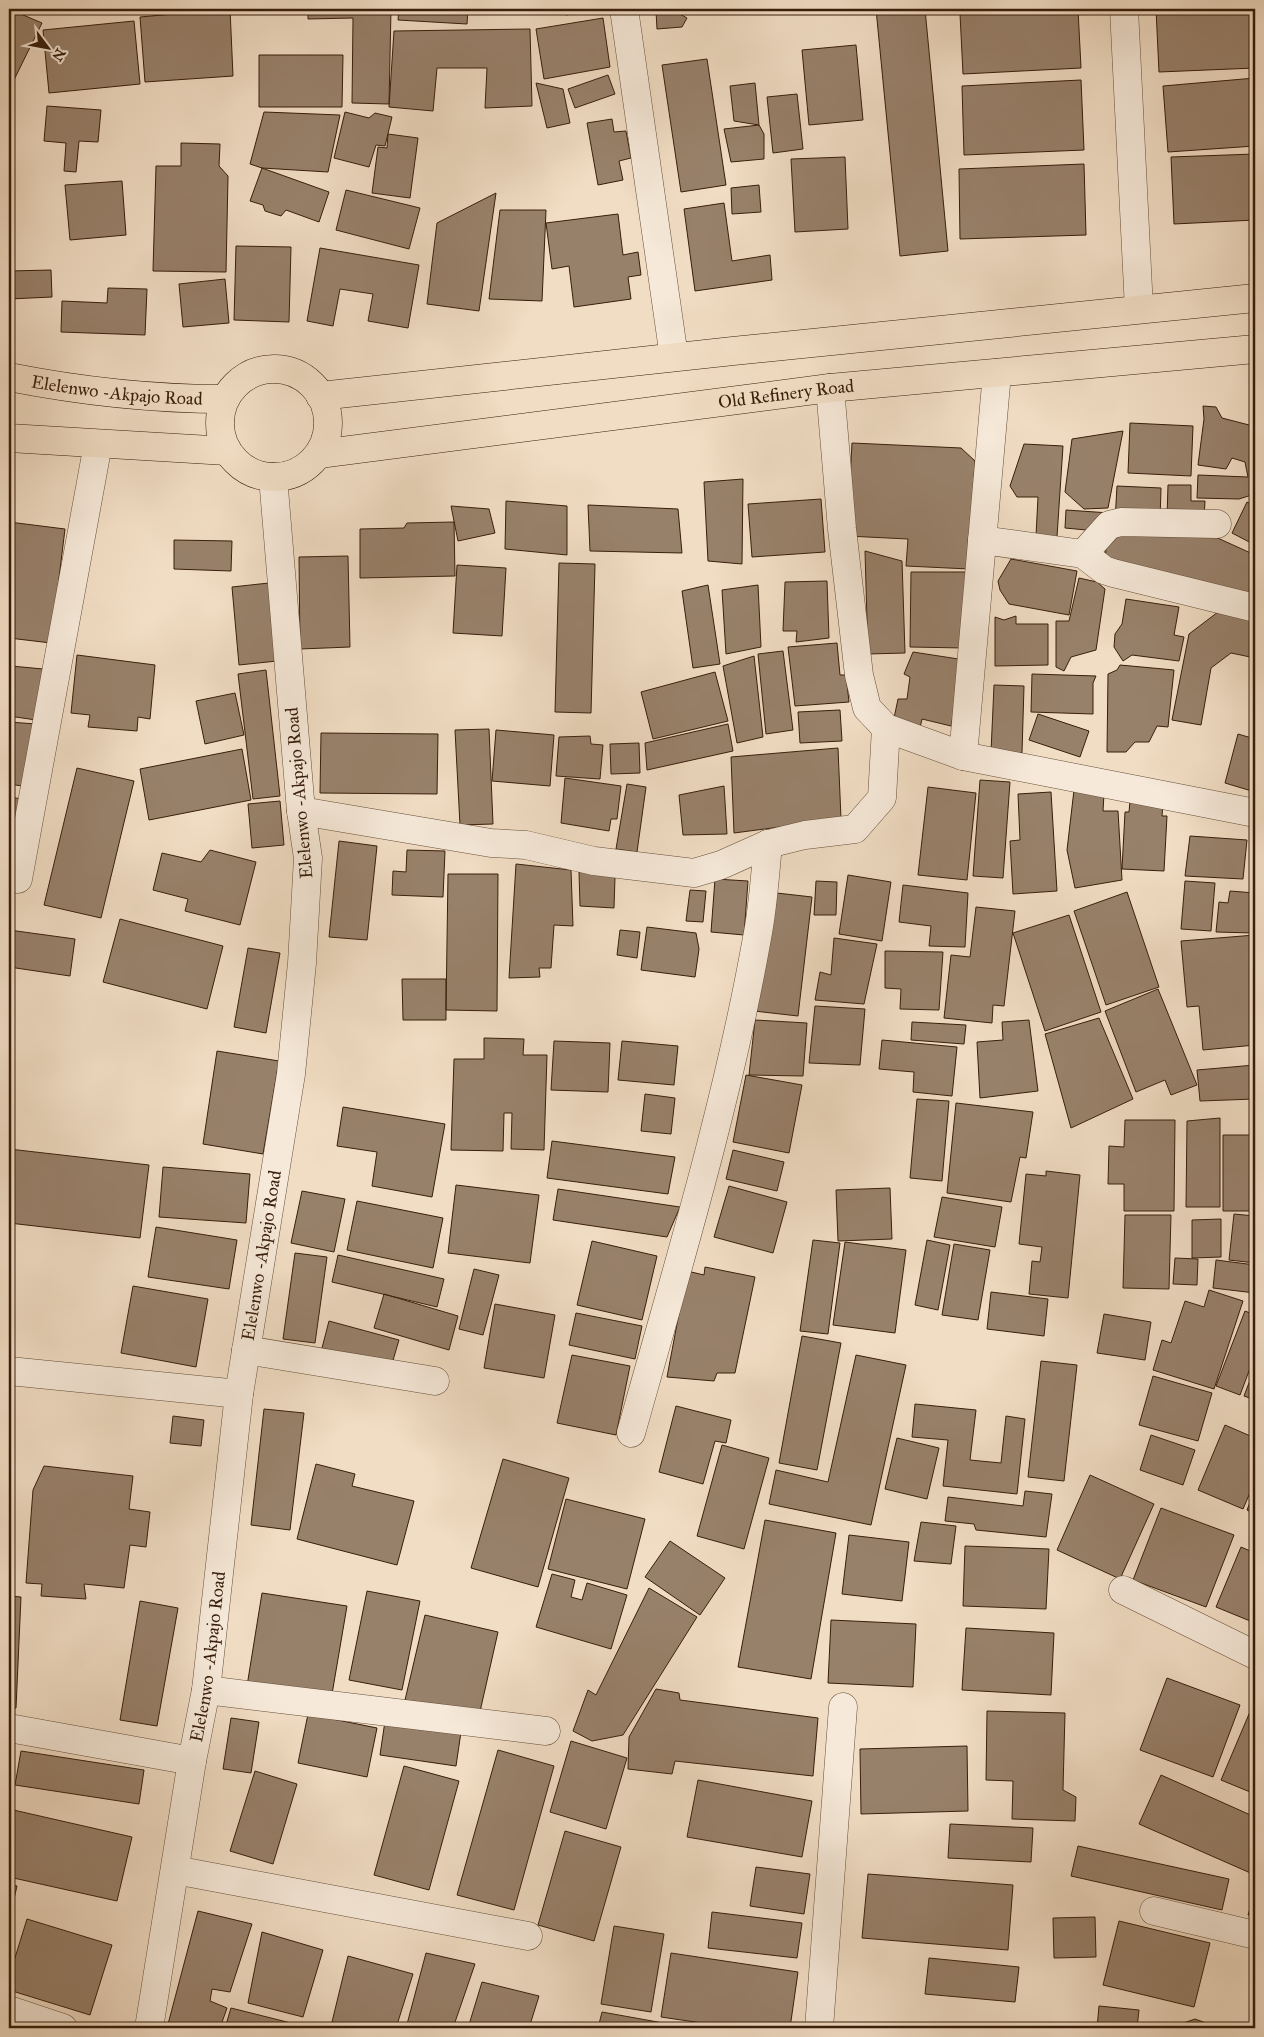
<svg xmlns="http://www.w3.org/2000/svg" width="1264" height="2037" font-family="'IM FELL Great Primer',serif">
<rect width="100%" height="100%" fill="#f1ddc4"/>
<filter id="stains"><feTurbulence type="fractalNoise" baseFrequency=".004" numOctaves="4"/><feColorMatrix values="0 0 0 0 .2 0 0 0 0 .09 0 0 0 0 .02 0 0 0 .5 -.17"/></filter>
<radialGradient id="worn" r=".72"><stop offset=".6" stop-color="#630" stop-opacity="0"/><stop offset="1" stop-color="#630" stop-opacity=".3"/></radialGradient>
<!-- building -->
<path fill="#98816b" stroke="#381e0b" d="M9,9L42,23L9,90Z
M53,9H65L64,13Z
M230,9L233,76L145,82L140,17Z
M308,9H391L389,104L352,103L353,18L308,19Z
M399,9H468L467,24L398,20Z
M565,9H600L566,15Z
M876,9H925L948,251L900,256Z
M1078,9L1081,68L963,74L960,14Z
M1156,9H1255V68L1159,72Z
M673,10L687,18L682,27L657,29L656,11Z
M603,18L610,67L544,79L536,29Z
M134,21L140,84L49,93L43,30Z
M530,29L532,106L485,108L487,68H437L433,111L389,107L394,31Z
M856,45L863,120L809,125L802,50Z
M259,55H343L342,107H259Z
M707,59L726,185L681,192L662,65Z
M608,75L615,94L575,108L568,89Z
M1255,78V146L1168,152L1163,86Z
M1081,80L1084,150L964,155L962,86Z
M536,83L563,89L570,123L547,128Z
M755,83L759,125L734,121L730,86Z
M797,94L803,149L773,153L767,97Z
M47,106L101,110L98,142L79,141L76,172L64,171L66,143L44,141Z
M264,112L340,115L328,172L262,168L250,164Z
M345,112L369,118L375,113L392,117L385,146L376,145L369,167L334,158Z
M612,119L614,132L626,131L631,158L619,161L623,180L598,185L587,123Z
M759,125L764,134V159L731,162L724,129Z
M388,134L418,138L410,198L372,193L378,147L387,148Z
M181,143L220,144L219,166L228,176L226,272L153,271L156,166H181Z
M1255,154V220L1174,224L1171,157Z
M845,157L848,229L795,232L791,159Z
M1084,164L1086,235L960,239L959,169Z
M262,168L329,192L319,222L286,210L281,216L265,211L263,205L250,201Z
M122,181L126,235L70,240L65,185Z
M759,185L761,212L732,214L731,188Z
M346,190L420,208L409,249L336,230Z
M496,193L479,311L427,304L437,223Z
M724,203L732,261L770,255L772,280L695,291L684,209Z
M500,210H546L542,301L489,299Z
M618,214L623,255L638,252L641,275L628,277L631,299L574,307L569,266L552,269L546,223Z
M236,246L291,247L289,322L234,320Z
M320,248L419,265L408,328L368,321L373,294L340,289L333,326L307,321Z
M51,270L52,297L9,299V271Z
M225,279L229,323L183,327L179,284Z
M108,288L147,289L145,335L61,332L62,301L107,303Z
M1203,406L1216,407L1222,418L1253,426L1255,433V494L1239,499L1197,498L1198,475L1248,477L1245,462L1232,458L1226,469L1198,465L1204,419Z
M1130,423L1193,426L1191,476L1128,473Z
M1123,431L1108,508L1084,509L1065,492L1072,439Z
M852,443L961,448L975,461L969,569L906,566L908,539L847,536Z
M1024,444L1063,446L1057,537L1036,536L1038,497H1017L1010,486Z
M743,479L742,564L708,561L704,482Z
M1168,485H1191V501H1205L1204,519L1167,518Z
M1117,486L1161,488L1160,522L1115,521Z
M821,499L825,552L752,557L748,504Z
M506,501L567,506V555L505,549Z
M1247,502L1255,506V545L1232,533Z
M588,505L678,509L682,553L590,551Z
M451,506L489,509L495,533L458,541Z
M1066,510L1110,513L1108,532L1065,528Z
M9,522L65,529L51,643L9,638Z
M454,522L455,576L360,578V529L404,528L407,523Z
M1107,533L1211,535L1255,555V607L1104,578Z
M174,540L232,541L231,571L174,569Z
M865,551L902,561L905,653L868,654Z
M348,556L350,647L300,649L299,557Z
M1011,559L1077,571L1069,615L1009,604L1000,590L998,581Z
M559,563L595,564L591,713L555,712Z
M457,565L506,568L502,636L453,633Z
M911,572H966L964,648L910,647Z
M1079,578L1097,582L1105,589L1096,650L1071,657L1064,671L1056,667V621H1069Z
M827,581L829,638L796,642L797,631H783L785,582Z
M269,583L277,661L239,665L232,587Z
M708,585L720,664L693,668L682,591Z
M758,585L761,647L726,654L722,590Z
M1126,599L1179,607L1174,635L1184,637L1179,661L1132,655L1123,661L1114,647L1115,634L1122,624Z
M1218,612L1255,622V658L1231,653L1211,668L1201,725L1172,720L1189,634Z
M1016,616V624H1048V665L995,666V617L1004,620Z
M837,643L840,675H846L849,702L795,706L788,647Z
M783,651L793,730L766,734L758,654Z
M9,652L13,653L11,666L43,669L36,720L9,716Z
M913,652L965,660L951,726L922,719L920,728L893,723L898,699H907L910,677L904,674Z
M77,655L155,665L150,719L138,717L137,731L88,727L90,715L71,713Z
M754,656L763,737L737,743L723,666Z
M1120,665L1174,670L1168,727L1157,726L1149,742H1135L1126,752H1107L1108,674L1117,670Z
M266,670L280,796L253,799L238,674Z
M715,672L728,721L653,739L641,692Z
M1032,674L1096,676L1093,683V714L1031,712Z
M994,685L1024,686L1022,753L991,752Z
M235,693L244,735L205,744L196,701Z
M840,710L842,741L800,743L798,712Z
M1038,714L1089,731L1080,757L1029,740Z
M9,722L36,724L29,787L9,784Z
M728,724L733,751L647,770L645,743Z
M489,729L493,824L460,825L455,730Z
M496,730L554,735L550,786L492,781Z
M321,733L438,734L437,794L320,793Z
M1238,734L1255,739V792L1225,783Z
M590,736L591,744L603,745L600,779L556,776L559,737Z
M639,743L640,773L611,774L610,744Z
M838,748L841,819L734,833L731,757Z
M242,749L251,800L149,820L140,769Z
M77,768L134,781L101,918L44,905Z
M565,778L621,786L617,819H611L609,831L561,823Z
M980,780L1010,782L1003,878L973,876Z
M627,784L646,787L637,852L616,849Z
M724,786L727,834L683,835L679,795Z
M928,787L976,793L967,880L918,875Z
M1074,790L1104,794L1103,811H1118L1122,880L1075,888L1067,850Z
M1051,792L1057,891L1013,894L1010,841L1020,840L1018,794Z
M9,797L22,799L9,880Z
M280,801L284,845L252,848L248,804Z
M1130,801L1163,803L1162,816H1167L1164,871L1122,869L1125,812H1129Z
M1190,836L1247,840L1243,879L1185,876Z
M339,841L377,846L367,940L329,937Z
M210,850L256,862L240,925L185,911L188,899L153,890L162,853L201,862Z
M407,850L445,851L443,897L392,895L393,871L406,872Z
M516,864L571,870L573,926L554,925L551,968H539L540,977L509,978Z
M579,872L615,877L614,908L580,906Z
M448,874H498L497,1011L446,1010Z
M848,875L891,882L882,941L839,934Z
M715,879L748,881L744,935L711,932Z
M816,881L837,882L836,915H814Z
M1185,881L1215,883L1211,931L1181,929Z
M903,885L968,893L965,947L929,946L931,926L899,922Z
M690,890L706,891L703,922L686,921Z
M1230,891L1255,893L1253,933L1216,932L1219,902L1228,903Z
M768,892L812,897L798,1016L754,1011Z
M1127,892L1159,987L1106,1005L1074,911Z
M976,907L1015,911L1004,1006L993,1005L992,1023L944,1018L951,955L970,957Z
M1069,915L1101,1012L1045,1031L1013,933Z
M120,919L223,946L207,1009L103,982Z
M647,927L696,933L699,949L695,977L641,970Z
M9,930L75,939L70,976L9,967Z
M620,930L640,932L637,958L617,955Z
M1255,935V1045L1203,1050L1199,1006L1187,1007L1181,941Z
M834,938L877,944L864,1004L815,1000L820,972L831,975Z
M248,948L280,953L266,1033L234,1027Z
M885,951L943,952L939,1010L900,1009L901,989L885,988Z
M402,979H446V1020H403Z
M1158,989L1197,1085L1171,1095L1165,1080L1136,1092L1105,1011Z
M815,1006L865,1009L860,1065L809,1063Z
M1099,1018L1133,1099L1071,1128L1045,1034Z
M755,1020L807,1023L803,1076L749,1075Z
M1029,1020L1038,1091L980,1098L977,1042L1003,1040L1002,1022Z
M912,1022L966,1025L964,1044L911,1040Z
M484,1038L524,1039L523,1055H547L544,1150L511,1149L512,1113H504L503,1151L451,1150L454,1059H484Z
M882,1040L957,1047L952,1096L913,1092L914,1072L879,1069Z
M554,1041L610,1043L608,1092L551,1090Z
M622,1041L678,1046L674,1085L618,1080Z
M217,1051L279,1061L263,1154L203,1144Z
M1255,1065V1099L1200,1101L1197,1070Z
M746,1075L802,1085L789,1153L733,1142Z
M645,1094L675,1098L671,1134L641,1131Z
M917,1099L949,1101L942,1181L910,1178Z
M956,1103L1033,1112L1026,1158L1020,1157L1011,1202L947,1193Z
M343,1107L445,1124L432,1197L372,1186L377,1152L337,1146Z
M1220,1118V1207H1186L1187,1121Z
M1125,1120H1175L1174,1211H1124V1184H1108L1109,1146L1124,1147Z
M1223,1135H1255V1211H1223Z
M552,1141L675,1157L668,1194L547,1178Z
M9,1149L149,1165L140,1238L9,1223Z
M733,1150L784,1162L777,1191L726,1179Z
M163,1167L250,1174L246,1223L159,1217Z
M1046,1171L1080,1175L1068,1298L1029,1294L1032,1261L1040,1262L1042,1247L1019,1244L1026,1174L1046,1176Z
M456,1185L539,1195L530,1263L448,1253Z
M729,1186L787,1202L773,1253L714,1237Z
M890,1188L892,1239L838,1241L836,1190Z
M558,1189L680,1207L667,1237L553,1220Z
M302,1191L345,1199L334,1252L291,1243Z
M942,1197L1002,1207L995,1247L934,1237Z
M357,1201L443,1218L433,1268L347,1250Z
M1234,1214L1255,1216V1263L1229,1260Z
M1125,1215H1171L1169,1289L1123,1288Z
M1221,1219V1257L1192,1258V1220Z
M156,1227L237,1240L229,1289L148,1277Z
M813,1240L840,1243L828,1334L800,1331Z
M927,1240L950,1245L938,1310L915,1305Z
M592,1241L657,1256L642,1320L577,1305Z
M845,1242L906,1250L895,1333L833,1325Z
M954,1244L990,1250L978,1320L942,1315Z
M295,1253L327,1257L315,1343L283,1339Z
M338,1255L444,1279L437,1307L332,1282Z
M1175,1258L1198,1259L1197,1285L1173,1284Z
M1216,1260L1255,1265V1293L1213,1288Z
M705,1267L755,1277L735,1373H717L714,1381L667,1377L687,1271L704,1275Z
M474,1269L499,1275L483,1335L459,1329Z
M133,1286L208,1299L196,1367L121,1353Z
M1209,1290L1243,1301L1214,1389L1153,1370L1162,1340L1171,1343L1185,1301L1204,1307Z
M991,1292L1048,1299L1044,1336L987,1329Z
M384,1294L458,1316L449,1350L374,1328Z
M495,1304L555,1315L544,1378L484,1368Z
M1245,1311L1255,1315V1355L1240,1395L1216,1386Z
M576,1313L642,1326L635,1359L569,1345Z
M1104,1314L1151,1322L1145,1360L1097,1353Z
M329,1321L399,1340L391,1367L322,1348Z
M802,1336L841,1343L817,1470L779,1463Z
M572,1355L630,1366L616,1435L557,1423Z
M856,1355L906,1365L871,1525L769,1504L776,1470L828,1482Z
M1041,1361L1077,1365L1064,1481L1028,1477Z
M1255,1367V1400L1244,1396Z
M1153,1376L1212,1393L1198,1441L1139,1425Z
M915,1404L976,1410L970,1460L1001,1463L1006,1416L1025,1419L1017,1494L943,1486L948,1440L912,1437Z
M676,1406L731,1420L726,1443L715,1441L703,1484L659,1472Z
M264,1409L304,1413L290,1530L251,1525Z
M173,1416L204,1420L201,1446L170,1443Z
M1225,1425L1255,1438V1481L1243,1509L1198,1490Z
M1151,1435L1195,1450L1183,1485L1140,1470Z
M897,1438L939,1448L927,1499L885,1489Z
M722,1445L769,1458L744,1549L697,1536Z
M503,1459L569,1478L538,1587L471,1568Z
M316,1464L355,1474L352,1486L414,1501L397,1565L297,1539Z
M44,1466L133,1476L129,1509L150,1512L146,1547L130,1545L124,1588L84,1584L86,1599L41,1596L42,1584L26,1583L33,1490Z
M1090,1475L1154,1504L1120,1579L1057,1550Z
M9,1490H12L9,1550Z
M1255,1490V1514L1247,1510Z
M1025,1491L1052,1494L1046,1537L976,1530L974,1524L945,1521L948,1497L1023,1506Z
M566,1499L645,1519L627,1589L548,1569Z
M1161,1508L1234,1535L1206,1607L1133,1580Z
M765,1520L836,1533L811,1679L738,1667Z
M921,1522L956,1526L951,1564L914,1561Z
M849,1535L909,1542L902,1601L842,1594Z
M670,1541L725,1578L700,1615L645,1577Z
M965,1546L1049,1549L1046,1609L963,1606Z
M1241,1547L1255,1553V1623L1216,1607Z
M552,1574L575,1580L571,1597L582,1600L587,1583L627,1595L611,1649L536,1627Z
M649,1588L697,1617L623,1735L592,1741L573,1731L588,1690L596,1695Z
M367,1591L420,1601L402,1690L349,1680Z
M262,1593L347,1606L331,1700L247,1686Z
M9,1596L21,1597L16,1708H9Z
M140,1601L178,1608L157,1726L120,1720Z
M425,1615L498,1632L479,1716L405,1700Z
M831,1620L916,1624L913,1687L828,1683Z
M966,1628L1054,1633L1051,1695L962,1690Z
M1167,1678L1240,1705L1213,1777L1140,1750Z
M656,1689L679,1693L680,1700L818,1718L813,1776L675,1761L672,1774L628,1769L629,1737Z
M1252,1707L1255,1709V1794L1221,1780Z
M987,1711L1065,1713L1063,1790L1076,1797L1075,1821L1012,1819L1013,1781L986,1780Z
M308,1714L377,1728L367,1777L298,1763Z
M231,1718L259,1722L251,1773L223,1769Z
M385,1721L461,1732L456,1766L380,1755Z
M571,1741L627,1758L606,1829L550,1812Z
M967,1746L968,1811L861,1814L860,1749Z
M498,1750L554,1766L514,1910L457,1895Z
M21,1751L144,1770L139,1804L15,1785Z
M404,1766L459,1781L429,1890L374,1875Z
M255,1771L297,1784L273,1864L230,1851Z
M1161,1775L1255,1817V1875L1139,1824Z
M698,1780L812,1801L802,1857L687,1837Z
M9,1809L132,1837L117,1901L9,1877Z
M950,1824L1033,1828L1031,1862L948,1858Z
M565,1831L621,1847L594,1941L538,1925Z
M1078,1846L1229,1879L1222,1910L1071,1876Z
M756,1867L810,1874L804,1914L750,1906Z
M868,1874L1013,1885L1008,1950L862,1938Z
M9,1884L17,1886L9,1920Z
M1255,1892V1917L1248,1915Z
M198,1911L252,1924L230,1992L212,1989L210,2001L227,2008L220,2028H167Z
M712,1912L802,1923L797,1958L708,1948Z
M1095,1917L1096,1957L1054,1958L1053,1918Z
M27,1919L112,1945L90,2015L9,1990V1977Z
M1119,1921L1210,1943L1194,2007L1103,1985Z
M614,1926L664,1934L651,2012L601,2004Z
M262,1932L323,1950L303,2017L248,2003Z
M426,1953L475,1964L453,2028H406Z
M671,1953L798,1972L790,2028H736L661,2017Z
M348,1956L413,1974L396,2028H358L332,2022Z
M929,1958L1019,1967L1015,2002L925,1994Z
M482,1982L539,1996L529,2028H468Z
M1099,2006L1139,2010L1137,2028H1097Z
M231,2008L299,2025L298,2028H225Z
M602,2012L691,2028H598Z
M1195,2019L1220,2028H1169Z
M842,2026L873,2028H842Z"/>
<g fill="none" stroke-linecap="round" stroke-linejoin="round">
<!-- minor casing -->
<g stroke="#664e39" stroke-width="29">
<g id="minor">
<path d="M624,9L674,357"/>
<path d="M1124,9L1139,309"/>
<path d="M830,388L842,529L859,675L867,708L886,728L963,756L1255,813"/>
<path d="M982,540L1083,554L1104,570L1113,573L1255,608"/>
<path d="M1083,554L1109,525L1121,522L1217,524"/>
<path d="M963,756L997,373"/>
<path d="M301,811L491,843L526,845L594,861L694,873L721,865L768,844L805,835L855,829L882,798L886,728"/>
<path d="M18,879L98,444"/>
<path d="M246,1350L435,1381"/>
<path d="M9,1371L239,1394"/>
<path d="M631,1433C677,1269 727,1106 757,938C763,908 765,876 768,844"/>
<path d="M1123,1590L1255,1655"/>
<path d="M206,1690L546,1731"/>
<path d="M9,1728L192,1761"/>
<path d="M175,1870L528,1936"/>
<path d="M1154,1911L1255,1935"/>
<path d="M9,2010L63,2028"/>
<path id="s1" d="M149,2028L192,1761L206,1690L239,1394L291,1074L302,963L308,858L301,811L273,477"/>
<path d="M819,2028L843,1707"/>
</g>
</g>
<!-- major casing -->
<g stroke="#381e0b" stroke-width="29">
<g id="major">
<circle cx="274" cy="423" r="54"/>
<path id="s2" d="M9,377C80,391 152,399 225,399"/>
<path d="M320,396L733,351L1255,298"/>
<path d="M9,438L227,451"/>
<path id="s3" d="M319,454L830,388L1255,349"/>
</g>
</g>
<!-- minor -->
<use href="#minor" stroke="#f6e9d9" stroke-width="28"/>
<!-- major -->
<use href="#major" stroke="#f1ddc4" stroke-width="28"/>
</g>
<g text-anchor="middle" stroke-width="4.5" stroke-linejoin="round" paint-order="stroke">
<!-- street labels -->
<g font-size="18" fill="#381e0b" stroke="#f6e9d9">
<text dy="6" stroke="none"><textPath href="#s2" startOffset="109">Elelenwo -Akpajo Road</textPath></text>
<text dy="6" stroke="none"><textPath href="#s3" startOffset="471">Old Refinery Road</textPath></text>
<text transform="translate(299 793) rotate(-95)" y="6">Elelenwo -Akpajo Road</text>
<text dy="6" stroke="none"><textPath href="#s1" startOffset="781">Elelenwo -Akpajo Road</textPath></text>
<text dy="6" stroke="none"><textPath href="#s1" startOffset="376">Elelenwo -Akpajo Road</textPath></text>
</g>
</g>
<!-- margin -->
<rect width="1264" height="2037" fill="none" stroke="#f1ddc4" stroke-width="30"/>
<rect x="10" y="10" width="1244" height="2017" fill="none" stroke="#381e0b" stroke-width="2.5"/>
<rect x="15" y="15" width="1234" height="2007" fill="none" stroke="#381e0b"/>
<!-- north arrow -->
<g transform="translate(48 48) rotate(122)" stroke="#f6e9d9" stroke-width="4" paint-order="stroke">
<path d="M0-4L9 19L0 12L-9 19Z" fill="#381e0b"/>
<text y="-8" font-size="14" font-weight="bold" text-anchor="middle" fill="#381e0b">N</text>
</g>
<rect width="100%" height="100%" filter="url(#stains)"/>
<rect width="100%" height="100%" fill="url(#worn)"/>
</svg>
